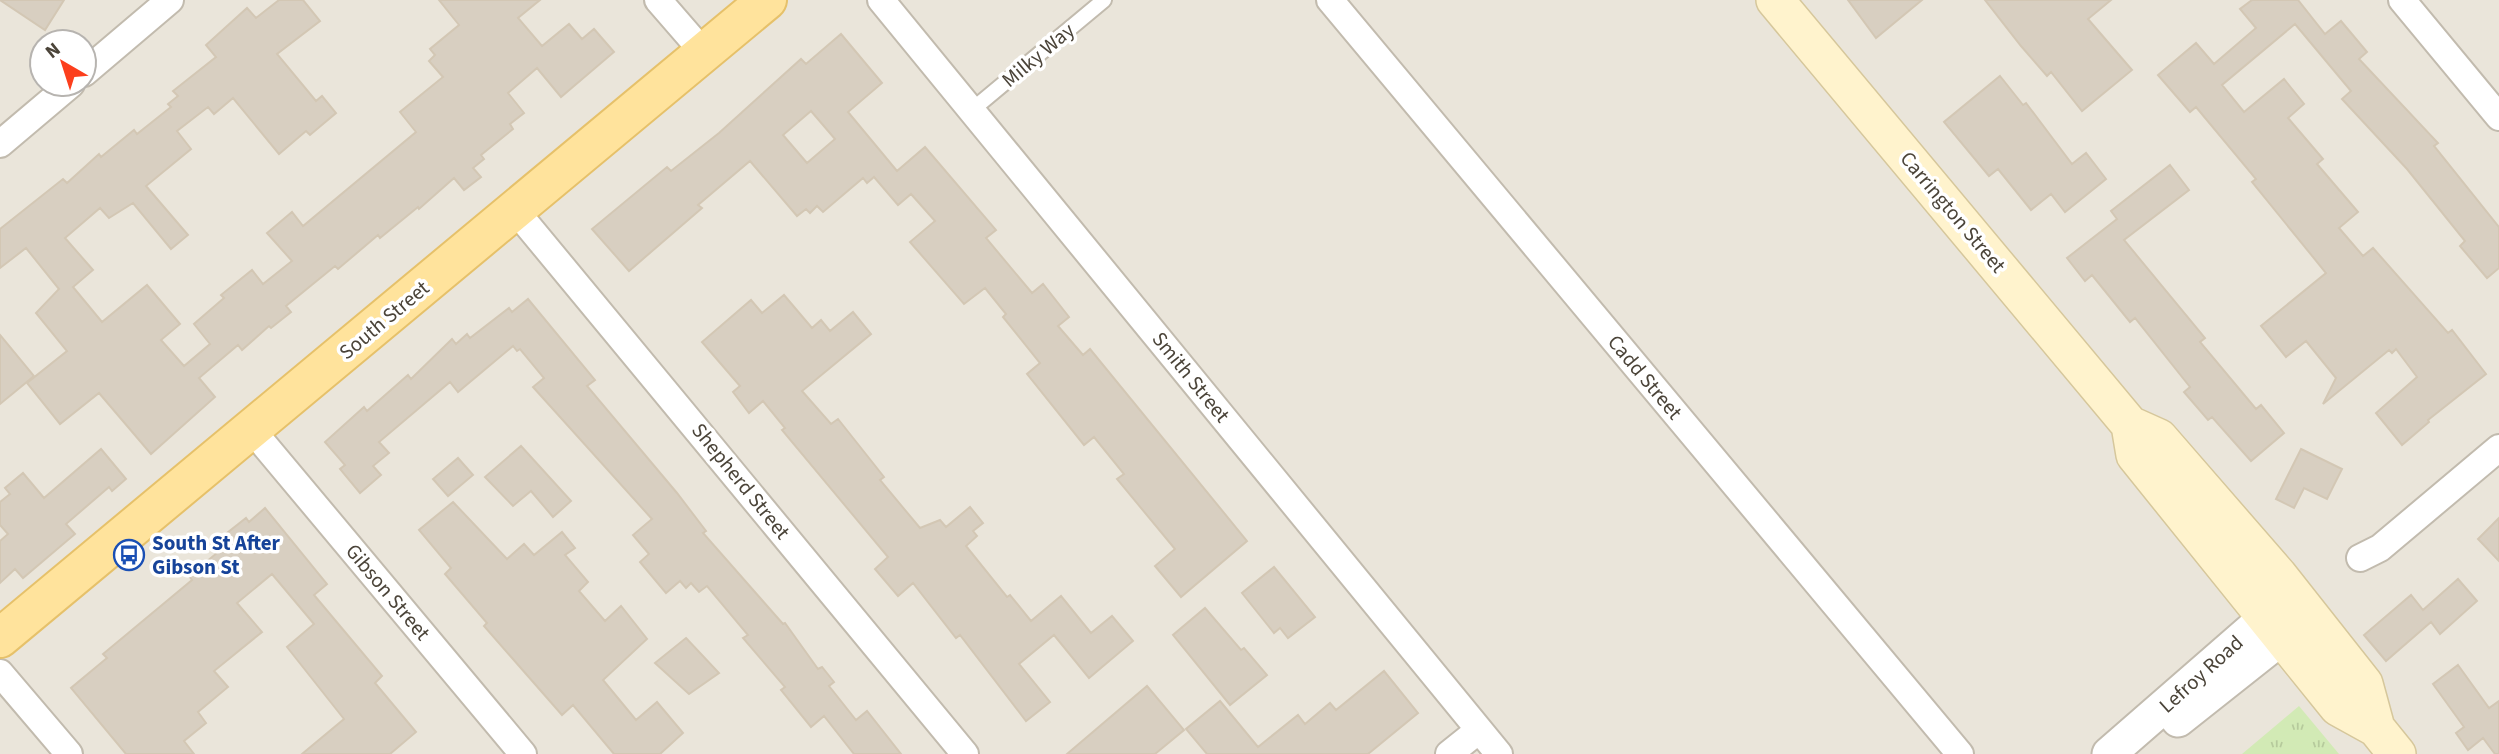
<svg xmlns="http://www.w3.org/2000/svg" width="2499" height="754" font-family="'Source Sans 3',sans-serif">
<defs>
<pattern id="grass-tufts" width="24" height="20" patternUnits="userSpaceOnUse" patternTransform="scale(1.75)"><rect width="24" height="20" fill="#d2eab5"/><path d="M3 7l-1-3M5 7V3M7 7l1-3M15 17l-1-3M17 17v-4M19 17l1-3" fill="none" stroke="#b6ca9c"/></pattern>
</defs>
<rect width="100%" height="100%" fill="#f6f3ec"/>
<!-- residential -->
<path fill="#eae5da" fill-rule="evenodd" d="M0,0H2499V754H0ZM42,42H84V84H42Z"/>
<!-- grass -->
<path fill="url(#grass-tufts)" d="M2299,706L2339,754H2242Z"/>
<!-- building -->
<path fill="#d8cfc1" stroke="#d3c7b4" stroke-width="2" fill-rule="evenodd" d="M0,0H64L45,30Z
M279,0H303L320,21L277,54L316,101L322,96L336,113L310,135L306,131L279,154L233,98L214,114L208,107L177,131L191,149L146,186L188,235L171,249L133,203L109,218L100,208L65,238L93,270L73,287L102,322L147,285L180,324L161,340L184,366L210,344L194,324L224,298L221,295L252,270L263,284L292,261L267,233L292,212L303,226L416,132L400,112L443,77L429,61L435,55L430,49L459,25L439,0H540L518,18L542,46L569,24L582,39L594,29L614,52L561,97L537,68L508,93L524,113L510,124L513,129L481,155L484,159L473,168L481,177L464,190L454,178L419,209L418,207L380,238L378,235L338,269L335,266L286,306L291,312L271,328L269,326L242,350L238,345L199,378L215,397L151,454L99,393L60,424L27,383L67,351L36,313L59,289L26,248L0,268V229L63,179L67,183L99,154L101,157L134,130L137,134L171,107L168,104L178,96L173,91L216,57L206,45L247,8L256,18Z
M1848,0H1922L1876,38Z
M1985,0H2111L2088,19L2132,70L2082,111L2051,72L2047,76L2021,46Z
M2252,0H2298L2325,34L2341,21L2367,52L2359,59L2438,143L2434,146L2499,227V268L2487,278L2460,246L2465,241L2407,169L2342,99L2351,91L2295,24L2222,85L2244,112L2284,79L2304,104L2288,118L2323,159L2317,164L2358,212L2339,228L2363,256L2373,248L2448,333L2452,330L2486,374L2428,420L2429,422L2402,445L2376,413L2417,377L2396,349L2392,353L2389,350L2323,404L2336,378L2306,341L2286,357L2261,326L2326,273L2252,182L2256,179L2196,107L2190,112L2158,75L2196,43L2214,64L2256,28L2240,9Z
M841,34L882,83L848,112L897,171L925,147L996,230L986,238L1032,293L1043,284L1069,317L1058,326L1083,355L1090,349L1247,541L1181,597L1155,566L1175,549L1117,479L1124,474L1094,437L1084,445L1027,374L1040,363L1003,317L1006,314L985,288L964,304L910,242L935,221L911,194L898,205L874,177L867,183L863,178L823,212L817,206L810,213L806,209L797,216L750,161L698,205L702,208L629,271L592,229L667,167L671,171L719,133L801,59L806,64ZM811,111L835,139L807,163L783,135Z
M2000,76L2023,105L2026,103L2072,164L2086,153L2106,179L2065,212L2051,194L2031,210L1998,169L1989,176L1944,122Z
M2170,165L2189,190L2124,240L2205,338L2200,342L2256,409L2261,405L2284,433L2251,461L2212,417L2208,420L2184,392L2190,387L2135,318L2130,322L2092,275L2085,281L2067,258L2117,219L2111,211Z
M784,295L812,328L821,320L830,331L853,312L871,334L802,391L831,424L838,419L884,477L880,480L920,528L940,520L946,527L970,507L983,523L973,531L977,536L966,546L1007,597L1010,595L1031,621L1061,596L1091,633L1112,616L1133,641L1089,678L1054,635L1019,664L1050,702L1026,721L960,635L956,638L913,583L898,596L875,569L888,557L782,430L785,428L763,401L749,413L733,392L740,386L702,342L751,300L762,313Z
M528,299L595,380L587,386L677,493L706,531L703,533L783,624L785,623L818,669L822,667L834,682L829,686L856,720L867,711L901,754H854L824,716L811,727L781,690L785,687L743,638L748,635L707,586L699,592L691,583L686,588L680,581L666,593L640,562L649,554L633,535L652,519L533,387L544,378L520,349L517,351L513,346L458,392L450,382L379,442L389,453L373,466L381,475L360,493L340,469L345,465L325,442L364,407L367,411L408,375L411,379L452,339L456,344L467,334L470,338L509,308L512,312Z
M0,335L34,376L0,404Z
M521,446L571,501L553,517L531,491L513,506L485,477Z
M101,449L126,479L112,491L109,487L66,524L75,534L23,578L15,569L0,583V541L8,534L0,525V502L10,494L5,488L23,473L44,498Z
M2301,449L2342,469L2327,499L2304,488L2294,508L2276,499Z
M458,458L473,475L448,496L433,479Z
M453,502L507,559L524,544L534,555L562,532L575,548L565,555L588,582L579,591L605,621L621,606L647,639L603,680L636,720L657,702L683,733L660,754H614L573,705L562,715L484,626L487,623L445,574L451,568L419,530Z
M265,508L327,584L314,595L382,676L375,683L416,732L390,754H302L344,719L287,647L314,624L272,574L237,603L262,632L214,671L228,687L198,712L206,723L184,741L194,754H126L71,688L107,658L103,654L192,580L189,576L228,544L222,537L246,518L249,522Z
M2499,518V561L2478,539Z
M1274,567L1315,617L1288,638L1280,628L1274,633L1242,593Z
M2458,579L2477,601L2440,634L2431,622L2386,661L2364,635L2411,595L2423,610Z
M1205,608L1241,650L1244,648L1267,675L1230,705L1173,635Z
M686,638L719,673L689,694L655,663Z
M2458,665L2489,708L2499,701V754H2495L2483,738L2468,750L2456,733L2464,727L2433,684Z
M1384,671L1418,713L1368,754H1207L1186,729L1220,701L1258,747L1298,715L1305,724L1330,703L1336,710Z
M1147,686L1184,730L1155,754H1067Z"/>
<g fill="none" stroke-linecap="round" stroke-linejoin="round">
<!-- service casing -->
<g stroke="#c2bbae" stroke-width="18">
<path id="service" d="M972,110L1104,0"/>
</g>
<!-- minor casing -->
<g stroke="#c2bbae" stroke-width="30">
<path id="minor" d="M658,0L704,53
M881,0L1499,754
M1330,0L1960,754
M2402,0L2499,117
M84,73L170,0
M0,144L71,84
M515,210L965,754
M252,430L523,754
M2360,558L2380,548L2499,448
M0,673L69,754
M1449,754L1479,730"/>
</g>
<!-- tertiary casing -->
<g stroke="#c2bbae" stroke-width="37">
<path id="tertiary" d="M2178,720L2303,621
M2109,754L2287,599"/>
</g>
<!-- secondary casing -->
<g stroke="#d6c79b" stroke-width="40">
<path id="secondary" d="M1775,0L2130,425L2159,438L2278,575L2364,684L2376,728L2397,754
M2130,425L2135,455L2338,707L2376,728"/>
</g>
<!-- primary casing -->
<g stroke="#e6c16a" stroke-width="42">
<path id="primary" d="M0,638L767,0"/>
</g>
<!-- service -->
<use href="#service" stroke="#fff" stroke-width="14"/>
<!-- minor -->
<use href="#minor" stroke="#fff" stroke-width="26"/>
<!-- tertiary -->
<use href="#tertiary" stroke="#fff" stroke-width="33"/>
<!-- secondary -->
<use href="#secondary" stroke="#fff3cd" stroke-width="37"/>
<!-- primary -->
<use href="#primary" stroke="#ffe39c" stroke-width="38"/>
</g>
<!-- icons -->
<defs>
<g id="bus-ring" transform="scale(1.575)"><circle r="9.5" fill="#fff" stroke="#1a4fb4" stroke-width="1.5"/><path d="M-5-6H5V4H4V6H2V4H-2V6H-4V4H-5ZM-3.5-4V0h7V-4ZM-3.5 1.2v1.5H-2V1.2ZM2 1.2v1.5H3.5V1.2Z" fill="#1a4fb4"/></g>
</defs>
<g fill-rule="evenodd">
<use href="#bus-ring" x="129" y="555"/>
</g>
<g text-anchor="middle" stroke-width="7" stroke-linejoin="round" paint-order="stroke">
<!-- street labels -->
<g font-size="21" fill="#4b4439" stroke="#fff">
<text transform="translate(1038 55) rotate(-40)" y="7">Milky Way</text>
<text transform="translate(1953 212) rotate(50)" y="7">Carrington Street</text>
<text transform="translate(384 320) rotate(-40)" y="7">South Street</text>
<text transform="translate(1191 377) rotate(51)" y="7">Smith Street</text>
<text transform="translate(1645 377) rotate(50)" y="7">Cadd Street</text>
<text transform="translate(741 481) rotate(51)" y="7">Shepherd Street</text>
<text transform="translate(388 592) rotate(50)" y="7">Gibson Street</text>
<text transform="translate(2201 674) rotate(-42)" y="7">Lefroy Road</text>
</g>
<!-- transit labels -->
<g font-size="21" font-weight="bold" fill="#164399" stroke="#fff" text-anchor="start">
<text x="152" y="550">South St After<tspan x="152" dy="24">Gibson St</tspan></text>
</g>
</g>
<!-- north arrow -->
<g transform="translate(63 63) rotate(321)"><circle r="33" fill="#ffffff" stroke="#b7b4b0" stroke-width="2"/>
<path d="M0-5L12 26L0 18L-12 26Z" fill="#fc3f1d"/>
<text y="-10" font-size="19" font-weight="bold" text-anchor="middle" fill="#4b4439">N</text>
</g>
</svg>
